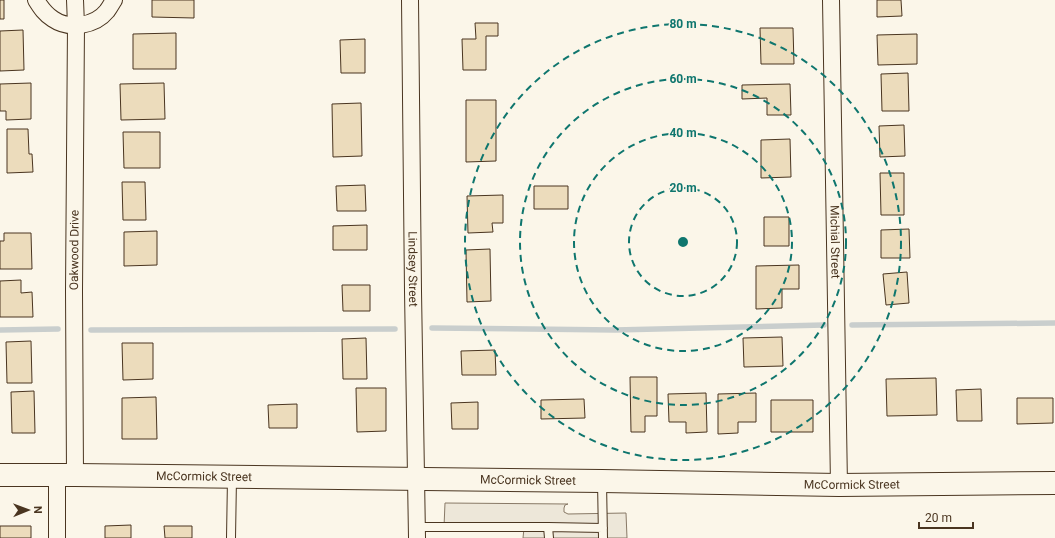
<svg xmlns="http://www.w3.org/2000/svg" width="1055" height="538" font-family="Roboto,sans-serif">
<rect width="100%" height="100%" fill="#fbf6e9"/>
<!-- parking -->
<path fill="#ede7d9" stroke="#887966" d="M445,503L568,504L565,505L564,508V512L568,514L626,513L627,538H523L524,528L444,527Z"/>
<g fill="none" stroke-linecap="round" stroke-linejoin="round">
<!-- stream -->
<path stroke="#c9cecd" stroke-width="5.5" d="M852,325L1055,323
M432,328L615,330L824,325
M0,330L58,329
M91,330L395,329"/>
</g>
<!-- building -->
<path fill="#ecdcbc" stroke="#4a3520" d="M0,0H4V19H0Z
M152,0H194V18L152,17Z
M877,0H901L902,16L877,17Z
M475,23H498V36H486V70H463L462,39H476Z
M760,28H793L794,64H761Z
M23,30L24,70L0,71V31Z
M176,33V69H133V34Z
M917,34V64L878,65L877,35Z
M365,39V73H341L340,40Z
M908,73L909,111H882L881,74Z
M31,83V119L6,120V111H0V84Z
M164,83L165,119L121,120L120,84Z
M790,84L791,115H767V98L742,99V85Z
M466,100H496V161L466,162Z
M361,103L362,156L333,157L332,104Z
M904,125L905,156L880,157L879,126Z
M7,129H28L29,154H32L33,172L7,173Z
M123,132H160V168H124Z
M790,139L791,177L761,178V140Z
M880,173H904V215H881Z
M122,182H145L146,220H123Z
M365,185L366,211H337L336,186Z
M534,186H568V209H534Z
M503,195V223H492L493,232L468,233L467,196Z
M764,217H789V246H764Z
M367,225V250H333V226Z
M909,229L910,258H881V230Z
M157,231V265L124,266V232Z
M4,233H31L32,269H0V241H4Z
M490,249L491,301L467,302L466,250Z
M799,265V289H782V308L756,309V266Z
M907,272L909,303L886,305L883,274Z
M21,280V293L32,292L33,317H0V281Z
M342,285H370V311H343Z
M782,337L783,366L744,367L743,338Z
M366,338L367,379H343L342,339Z
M31,341L32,383H7L6,342Z
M122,343H153V379L123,380Z
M495,350L496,375H462L461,351Z
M630,377H657V416H645V432H631Z
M936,378L937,415L887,416L886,379Z
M356,388H386V431L357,432Z
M981,389L982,421H957L956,390Z
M34,391L35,433H12L11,392Z
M706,393L707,432L686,433V422H669L668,394Z
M756,393V422H738V433L718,434V394Z
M156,397L157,439H122V398Z
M1017,398H1053V423L1017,424Z
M584,399L585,418L541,419V400Z
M771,400H813V432H771Z
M478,402V429H452L451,403Z
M297,404V428H269L268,405Z
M131,525V538H105V526Z
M0,526H31V538H0Z
M164,526H192V538H165Z"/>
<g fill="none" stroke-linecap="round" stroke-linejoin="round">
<!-- lane casing -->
<g stroke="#4a3520" stroke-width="10">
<path id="lane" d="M602,481L603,538
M417,527H548
M231,538L232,478
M549,538L548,527L603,528"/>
</g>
<!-- street casing -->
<g stroke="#4a3520" stroke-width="18">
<g id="street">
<path d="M36,0C41,8 45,14 53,19C69,30 95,26 107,11C110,7 112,3 114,0"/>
<path id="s1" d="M410,0L413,291L417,538"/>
<path id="s2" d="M831,0L839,485"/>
<path id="s3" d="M75,475L74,291L76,25L75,0"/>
<path d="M57,538V475"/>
</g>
</g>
<!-- secondary casing -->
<g stroke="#4a3520" stroke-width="24">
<g id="secondary">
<path id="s4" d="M0,475H75L602,481L839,485L1055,483"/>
</g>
</g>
<!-- lane -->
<use href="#lane" stroke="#fbf6e9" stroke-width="8"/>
<!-- street -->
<use href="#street" stroke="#fbf6e9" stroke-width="16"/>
<!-- secondary -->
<use href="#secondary" stroke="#fbf6e9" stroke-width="22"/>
</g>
<!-- distance rings -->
<g fill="none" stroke="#0f766e" stroke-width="2" stroke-dasharray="7 5">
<circle cx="683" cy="242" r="54"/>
<circle cx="683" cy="242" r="109"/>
<circle cx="683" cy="242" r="163"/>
<circle cx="683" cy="242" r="218"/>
</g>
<g text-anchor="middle" stroke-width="3" stroke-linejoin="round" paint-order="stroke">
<!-- street labels -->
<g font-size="12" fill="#4a3520" stroke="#fbf6e9">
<text dy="4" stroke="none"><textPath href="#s2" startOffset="242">Michial Street</textPath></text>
<text dy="4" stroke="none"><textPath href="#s3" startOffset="225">Oakwood Drive</textPath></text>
<text dy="4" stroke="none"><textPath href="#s1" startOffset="269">Lindsey Street</textPath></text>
<text dy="4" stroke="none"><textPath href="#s4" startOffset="204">McCormick Street</textPath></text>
<text dy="4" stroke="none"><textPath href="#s4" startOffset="528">McCormick Street</textPath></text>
<text dy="4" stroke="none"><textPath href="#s4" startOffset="852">McCormick Street</textPath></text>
</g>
</g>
<circle cx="683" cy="242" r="6" fill="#0f766e" stroke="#fbf6e9" stroke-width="2"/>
<g font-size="12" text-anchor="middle" font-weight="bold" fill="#0f766e" stroke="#fbf6e9" stroke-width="3" stroke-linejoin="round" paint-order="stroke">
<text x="683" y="28">80 m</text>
<text x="683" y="83">60 m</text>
<text x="683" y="137">40 m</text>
<text x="683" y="192">20 m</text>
</g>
<!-- north arrow -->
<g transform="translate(28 510) rotate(89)" stroke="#fbf6e9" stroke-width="3" paint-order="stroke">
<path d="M0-3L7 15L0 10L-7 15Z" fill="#4a3520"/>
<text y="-6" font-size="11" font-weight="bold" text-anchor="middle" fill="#4a3520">N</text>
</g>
<!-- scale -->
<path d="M919 522v6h54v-6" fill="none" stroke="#4a3520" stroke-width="2"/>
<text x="925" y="522" font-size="12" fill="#4a3520" stroke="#fbf6e9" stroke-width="3" paint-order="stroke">20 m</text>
</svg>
